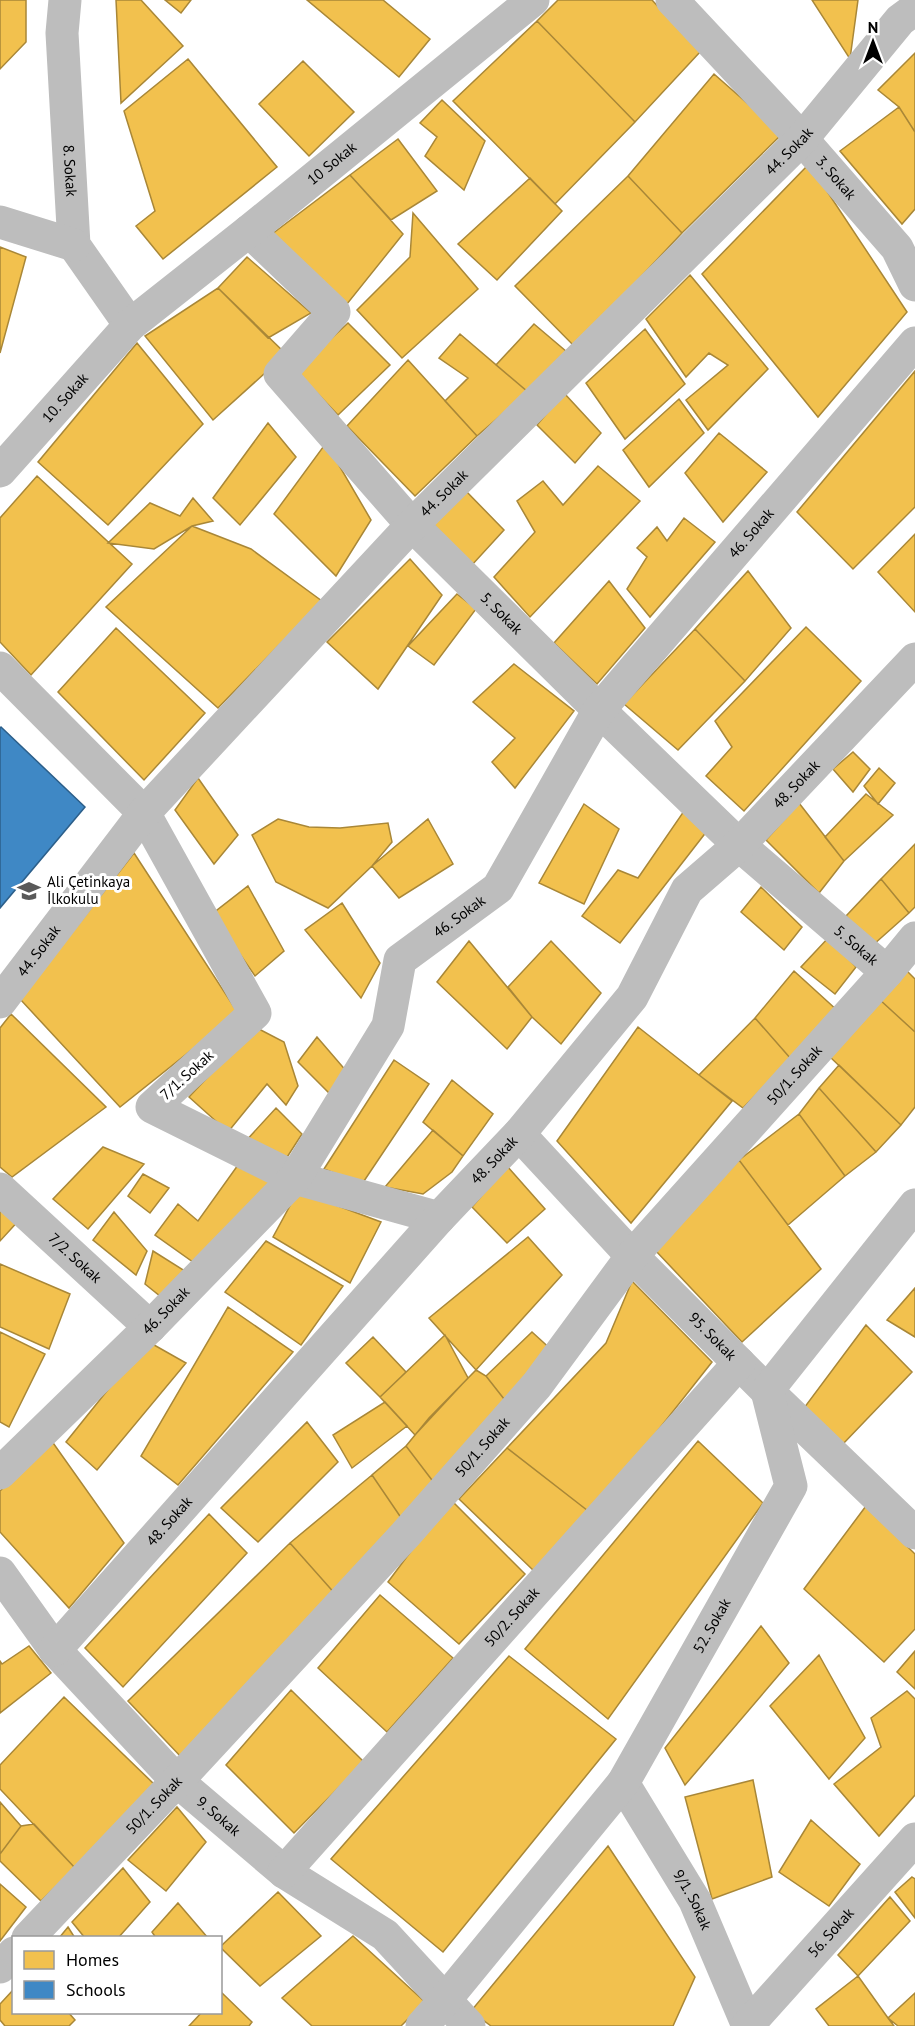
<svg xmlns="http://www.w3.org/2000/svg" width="915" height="2026" font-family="'PT Sans',sans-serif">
<rect width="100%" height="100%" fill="#fff"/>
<!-- homes -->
<path fill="#f2c14e" stroke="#a98737" stroke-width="1.5" d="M0,0H26V42L0,69Z
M116,0H141L183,46L121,103Z
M165,0H191L181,13Z
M307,0H383L430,39L399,77Z
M558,0H652L700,52L635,122L537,21Z
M812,0H858L850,59Z
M537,21L635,122L555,204L453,101Z
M915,53V132L899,107L878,90Z
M188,59L277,167L163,259L136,226L155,211L124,111Z
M303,61L354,112L309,156L259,104Z
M714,74L782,134L682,233L628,176Z
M442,100L485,141L464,190L425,156L437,137L420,123Z
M899,107L915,132V209L902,224L840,151Z
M398,139L437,191L391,220L350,175Z
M809,164L907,312L818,417L702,274Z
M350,175L403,234L347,304L272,234Z
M628,176L682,233L575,347L515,286Z
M530,178L562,211L497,280L458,244Z
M413,213L478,289L402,358L357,310L410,257Z
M0,247L26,257L0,353Z
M247,257L311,313L268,338L218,288Z
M690,275L768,369L708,430L686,400L728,365L709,353L686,377L646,319Z
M218,288L286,354L213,420L145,336Z
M348,323L390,365L338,415L296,371Z
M534,324L567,352L528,392L496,365Z
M645,329L685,384L625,439L586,383Z
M460,334L528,392L477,436L445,401L468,378L439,358Z
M137,343L203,424L108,525L38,462Z
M408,360L477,436L415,496L347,426Z
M915,371V507L853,569L797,512Z
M564,393L601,433L575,463L537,425Z
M679,399L704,433L649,487L623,450Z
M268,423L296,457L240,525L213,498Z
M719,433L767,472L723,522L685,473Z
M326,443L371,520L336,576L274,514Z
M598,466L640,501L530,617L494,577L535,532L517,501L543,481L563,505Z
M37,476L132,564L31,675L0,642V518Z
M464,489L504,530L472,565L431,522Z
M193,498L213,521L192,526L154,549L108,543L150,503L180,516Z
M684,518L715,542L650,617L627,589L647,557L637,548L657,527L667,541Z
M192,526L251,549L322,601L218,708L106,607Z
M915,534V612L878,572Z
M410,559L442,595L378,689L327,642Z
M748,571L791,628L745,681L695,629Z
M609,581L645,628L597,684L554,643Z
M457,594L476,609L434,665L408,646Z
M806,627L861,681L744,811L706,776L732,747L715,721Z
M116,628L205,713L144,780L58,692Z
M695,629L745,681L678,750L624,704Z
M514,664L574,711L515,788L492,762L515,738L473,702Z
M853,752L870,769L853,792L833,769Z
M879,768L895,783L878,804L864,786Z
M198,778L238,835L214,864L175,810Z
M866,794L893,815L844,861L825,837Z
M799,803L844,861L819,893L766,840Z
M584,804L619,829L584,904L539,883Z
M684,811L707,831L620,943L582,916L618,870L638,878Z
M278,819L309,827L340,828L388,823L392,842L372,866L328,908L276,882L252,835Z
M428,819L453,864L399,898L372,866Z
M915,844V907L909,913L881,879Z
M134,853L238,1013L120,1107L20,999Z
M881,879L909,913L873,945L846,916Z
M248,886L284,951L255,976L212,914Z
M761,887L802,927L784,950L741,912Z
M342,903L380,963L361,998L305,930Z
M829,937L856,967L835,994L801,967Z
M469,941L532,1017L507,1049L437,982Z
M551,941L601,993L561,1044L532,1017L508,987Z
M794,971L839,1012L791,1059L755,1018Z
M907,971L915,979V1032L879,999Z
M879,999L915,1032V1107L901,1125L829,1056Z
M11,1014L106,1107L12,1177L0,1167V1028Z
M755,1018L791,1059L743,1108L699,1075Z
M255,1027L284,1042L298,1086L286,1105L267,1084L228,1132L189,1097Z
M638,1027L732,1101L631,1223L557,1141Z
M317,1037L348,1073L333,1097L298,1062Z
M394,1060L429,1084L362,1184L324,1169Z
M839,1065L901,1125L876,1152L819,1088Z
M452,1080L493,1114L463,1156L423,1122Z
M819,1088L876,1152L845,1176L799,1114Z
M276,1108L302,1134L282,1165L243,1144Z
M799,1114L845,1176L788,1225L739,1160Z
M433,1130L463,1156L452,1172L423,1194L385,1187Z
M103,1147L144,1164L88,1229L53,1199Z
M739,1160L821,1269L742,1342L655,1250Z
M238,1165L272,1182L200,1267L155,1235L178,1204L198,1221Z
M507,1166L545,1209L507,1243L472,1207Z
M143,1174L169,1188L150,1213L128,1196Z
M298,1191L381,1222L350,1283L273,1237Z
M0,1200L21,1218L0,1241Z
M114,1212L147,1251L136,1275L93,1240Z
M528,1237L562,1275L476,1370L429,1318Z
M266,1241L343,1286L301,1345L225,1292Z
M153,1251L188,1273L160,1296L145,1284Z
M0,1264L70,1294L49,1349L0,1327Z
M632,1281L712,1362L592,1514L507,1448L606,1343Z
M915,1288V1337L887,1320Z
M228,1307L293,1352L178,1485L141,1456Z
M866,1325L912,1372L842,1445L801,1412Z
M0,1332L45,1354L9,1427L0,1422Z
M532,1332L554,1352L508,1404L486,1376Z
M445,1335L468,1378L415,1435L380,1397Z
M373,1337L406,1372L380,1397L346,1363Z
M147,1341L186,1363L97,1470L66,1442Z
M476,1370L486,1376L508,1404L435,1484L406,1446L429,1418Z
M385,1402L407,1426L352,1468L333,1435Z
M307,1422L338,1462L258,1542L221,1508Z
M51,1440L124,1543L69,1608L0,1532V1491Z
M698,1441L763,1503L608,1719L525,1649Z
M406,1446L435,1484L406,1525L372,1475Z
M507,1448L592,1514L534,1571L459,1499Z
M372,1475L406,1525L337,1596L290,1543Z
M450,1499L525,1574L459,1644L388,1582Z
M866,1506L915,1554V1629L884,1662L804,1589Z
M209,1514L247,1553L123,1687L85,1648Z
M290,1543L337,1596L182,1758L128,1701Z
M380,1595L453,1658L387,1732L318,1668Z
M761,1626L789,1663L685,1785L665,1748Z
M29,1646L51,1673L0,1713V1661L2,1664Z
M915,1651V1689L897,1672Z
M819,1655L865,1738L829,1779L770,1706Z
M509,1656L616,1739L443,1952L331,1859Z
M291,1690L364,1762L294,1833L226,1765Z
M907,1691L915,1699V1795L879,1836L834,1784L881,1747L871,1718Z
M64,1697L155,1785L75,1868L0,1789V1765Z
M753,1780L772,1877L712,1899L685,1797Z
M0,1802L21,1826L0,1854Z
M177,1807L206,1842L166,1891L128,1860Z
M811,1820L860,1864L829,1906L779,1872Z
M34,1824L75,1868L41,1901L0,1861V1854L21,1826Z
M608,1846L695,1977L673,2026H491L471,2011Z
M123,1868L150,1902L118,1938H85L72,1922Z
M912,1877L915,1879V1918L895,1892Z
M0,1884L26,1907L0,1941Z
M278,1892L321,1936L260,1986L220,1947Z
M890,1897L910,1921L858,1976L838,1955Z
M178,1903L208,1938H156L152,1932Z
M68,1927L75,1938H59Z
M353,1936L425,2002L401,2026H312L282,1998Z
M858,1976L888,2018L894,2026H829L816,2009Z
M14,1989V2012H68L75,2020L69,2026H5L0,2020V2004Z
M221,1992L252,2022L249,2026H189L202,2012H220Z
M915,1993V2026H898L888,2018Z"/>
<!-- schools -->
<path fill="#3f88c5" stroke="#2c5f8a" stroke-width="1.5" d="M1,727L85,807L0,908V728Z"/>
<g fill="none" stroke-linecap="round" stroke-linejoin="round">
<!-- street -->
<g stroke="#bdbdbd" stroke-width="33">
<path id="s1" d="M65,0L62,33L74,245L130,325"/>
<path id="s2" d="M672,0L802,139L897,248L915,285"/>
<path d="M0,222L74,245"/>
<path id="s3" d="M249,231L334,312L280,374L412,525L599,710L739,845L887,972"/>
<path id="s4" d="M0,471L130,325L249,231L533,0"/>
<path d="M0,668L144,813L255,1013L152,1107L295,1178L439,1218"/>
<path id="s5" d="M0,1002L144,813L412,525L802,139L900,20L915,9"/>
<path id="s6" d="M519,1134L632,1256L767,1391L915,1533"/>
<path id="s7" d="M0,1189L150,1327"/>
<path id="s8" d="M0,1473L150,1327L295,1178L388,1026L400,960L498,888L599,710L915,343"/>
<path id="s9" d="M0,1573L55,1650L177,1781L284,1872L385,1935L469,2026"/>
<path id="s10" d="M55,1650L439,1218L519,1134L632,997L687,890L739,845L915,659"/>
<path id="s11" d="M623,1783L695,1901L748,2026"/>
<path id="s12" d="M284,1872L739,1363"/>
<path id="s13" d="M28,1938L177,1781L405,1535L537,1385L632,1256L887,972L915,938"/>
<path d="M0,1967L14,1953"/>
<path id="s14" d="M748,2025L915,1839"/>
<path id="s15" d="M422,2026L445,2000L623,1783L791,1486L767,1391L915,1205"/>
</g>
</g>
<!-- icons -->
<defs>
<g id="school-bare" transform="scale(1.8)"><path d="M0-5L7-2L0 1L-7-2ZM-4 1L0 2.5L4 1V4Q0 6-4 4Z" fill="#595959" stroke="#fff" stroke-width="2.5" paint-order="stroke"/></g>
</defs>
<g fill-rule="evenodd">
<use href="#school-bare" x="29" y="891"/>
</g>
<g text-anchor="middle" stroke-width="6" stroke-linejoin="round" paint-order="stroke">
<!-- street labels -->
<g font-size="15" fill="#000" stroke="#fff">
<text dy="5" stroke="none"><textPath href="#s5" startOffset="1162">44. Sokak</textPath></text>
<text dy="5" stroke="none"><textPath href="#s4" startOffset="454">10 Sokak</textPath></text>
<text dy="5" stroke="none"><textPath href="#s1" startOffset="171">8. Sokak</textPath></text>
<text dy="5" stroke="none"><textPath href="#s2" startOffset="242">3. Sokak</textPath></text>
<text dy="5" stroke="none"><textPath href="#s4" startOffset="98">10. Sokak</textPath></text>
<text dy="5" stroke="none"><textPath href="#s5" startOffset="676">44. Sokak</textPath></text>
<text dy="5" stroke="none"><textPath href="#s8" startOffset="1222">46. Sokak</textPath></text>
<text dy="5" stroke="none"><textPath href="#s3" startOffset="526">5. Sokak</textPath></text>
<text dy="5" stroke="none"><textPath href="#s10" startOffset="1144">48. Sokak</textPath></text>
<text dy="5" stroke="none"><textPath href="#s8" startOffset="736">46. Sokak</textPath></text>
<text dy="5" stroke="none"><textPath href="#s3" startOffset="1012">5. Sokak</textPath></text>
<text dy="5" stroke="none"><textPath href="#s5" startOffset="64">44. Sokak</textPath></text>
<text transform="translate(187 1075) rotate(-42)" y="5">7/1. Sokak</text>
<text dy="5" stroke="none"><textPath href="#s13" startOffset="1155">50/1. Sokak</textPath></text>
<text dy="5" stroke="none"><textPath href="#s10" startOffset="658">48. Sokak</textPath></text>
<text dy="5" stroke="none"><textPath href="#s7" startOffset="102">7/2. Sokak</textPath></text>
<text dy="5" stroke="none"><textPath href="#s8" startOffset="232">46. Sokak</textPath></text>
<text dy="5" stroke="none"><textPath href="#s6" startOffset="280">95. Sokak</textPath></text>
<text dy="5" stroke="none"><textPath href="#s13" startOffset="669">50/1. Sokak</textPath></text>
<text dy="5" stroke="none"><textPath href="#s10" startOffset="172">48. Sokak</textPath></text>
<text dy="5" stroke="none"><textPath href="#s12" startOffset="342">50/2. Sokak</textPath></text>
<text dy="5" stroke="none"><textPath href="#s15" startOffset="496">52. Sokak</textPath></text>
<text dy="5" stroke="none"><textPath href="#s13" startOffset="183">50/1. Sokak</textPath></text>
<text dy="5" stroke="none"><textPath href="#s9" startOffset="328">9. Sokak</textPath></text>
<text dy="5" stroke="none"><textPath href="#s11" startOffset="136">9/1. Sokak</textPath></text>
<text dy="5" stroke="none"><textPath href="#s14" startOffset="124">56. Sokak</textPath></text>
</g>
<!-- poi labels -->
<g font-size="15" fill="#000" stroke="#fff" text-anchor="start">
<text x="47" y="887">Ali Çetinkaya<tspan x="47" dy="17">İlkokulu</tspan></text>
</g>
</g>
<!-- legend -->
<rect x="12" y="1936" width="210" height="78" fill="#ffffff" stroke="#999999" stroke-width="1.5"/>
<rect x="24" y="1951" width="30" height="18" fill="#f2c14e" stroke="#999999" stroke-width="1.5"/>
<text x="66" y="1966" font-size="18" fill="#000000">Homes</text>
<rect x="24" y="1981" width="30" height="18" fill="#3f88c5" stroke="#999999" stroke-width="1.5"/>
<text x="66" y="1996" font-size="18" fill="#000000">Schools</text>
<!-- north arrow -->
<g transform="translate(873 42)" stroke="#ffffff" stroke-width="4.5" paint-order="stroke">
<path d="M0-4.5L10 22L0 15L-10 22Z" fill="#000000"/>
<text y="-9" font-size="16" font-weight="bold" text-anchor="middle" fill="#000000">N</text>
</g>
</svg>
